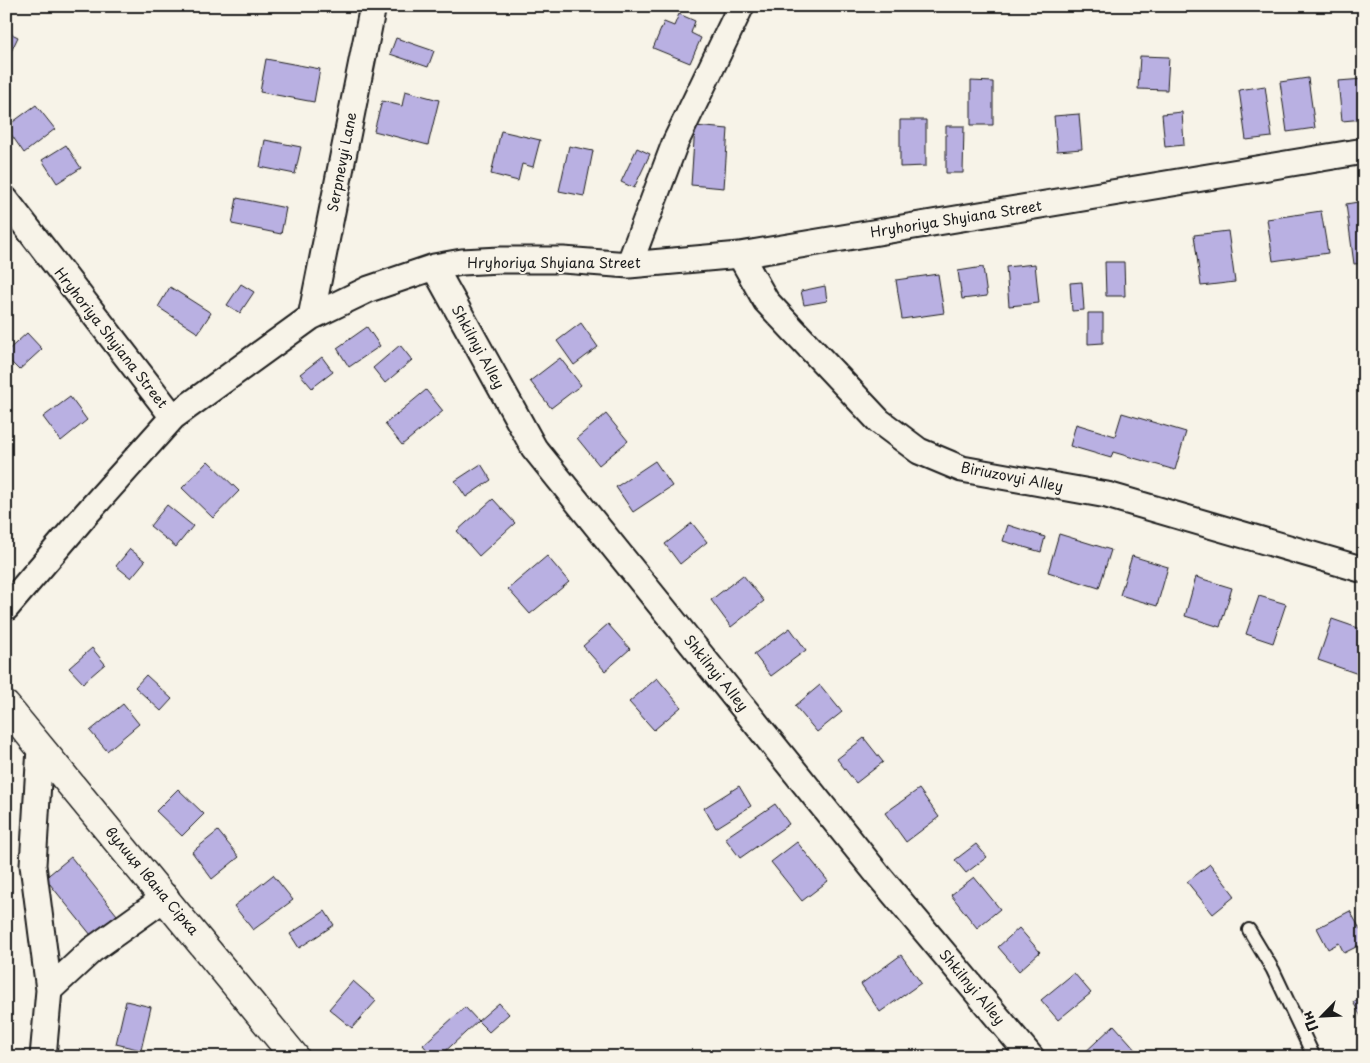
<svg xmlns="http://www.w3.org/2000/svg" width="1370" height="1063" font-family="'Playpen Sans',sans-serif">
<rect width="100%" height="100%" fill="#f7f3e8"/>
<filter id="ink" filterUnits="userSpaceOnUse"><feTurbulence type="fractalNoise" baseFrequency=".02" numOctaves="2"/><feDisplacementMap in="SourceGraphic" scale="10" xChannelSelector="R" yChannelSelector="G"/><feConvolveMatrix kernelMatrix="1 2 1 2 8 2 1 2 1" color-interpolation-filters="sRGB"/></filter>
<g filter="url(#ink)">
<!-- building -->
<path fill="#b9b0e2" stroke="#1c1c1c" d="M679,14L695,21L691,33L701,38L690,63L653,48L664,22L674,26Z
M6,31L18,37L6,62Z
M396,38L434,51L428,67L390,54Z
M1140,56L1169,57L1167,90L1138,89Z
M266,59L320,69L314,102L260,92Z
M1308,78L1315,128L1287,132L1280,82Z
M1364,79V119L1342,121L1338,81Z
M971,81L993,82V125H971Z
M1265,86L1272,137L1246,140L1239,90Z
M405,91L439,100L428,145L374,131L382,101L402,106Z
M36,105L55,129L24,153L6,127Z
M1182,112L1184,145L1165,147L1162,114Z
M1079,114L1082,149L1057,151L1054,116Z
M900,120H926V166L900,167Z
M695,126L728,129L724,188L691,185Z
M946,126H964L963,173H946Z
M501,131L540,140L533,167L522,164L518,181L491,174Z
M265,140L301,147L295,174L260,167Z
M66,145L81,168L57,183L42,160Z
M569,146L593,151L584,196L559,191Z
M637,148L650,154L634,188L621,182Z
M237,198L286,208L281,234L232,224Z
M1364,201V263L1354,264L1346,204Z
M1321,211L1328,253L1273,261L1267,219Z
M1228,231L1235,282L1201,286L1194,235Z
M1105,262H1124L1125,296H1106Z
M1035,264L1039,303L1009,306L1006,267Z
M983,267L987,296L962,299L958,271Z
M938,274L944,313L902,319L896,280Z
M1082,282L1084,310L1072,311L1070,283Z
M241,284L254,292L240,313L227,305Z
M825,286L827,301L804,305L801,291Z
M170,287L211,313L198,333L158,307Z
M1088,313H1103V343L1088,344Z
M581,323L598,347L574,365L557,341Z
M367,327L380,346L349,367L337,348Z
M27,333L42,349L19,370L6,357V352Z
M400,345L412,360L385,383L373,368Z
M322,357L333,372L312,388L300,374Z
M560,358L581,385L551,408L530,381Z
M426,390L443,411L402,445L385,424Z
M70,397L87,420L61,441L43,417Z
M1122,413L1186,432L1175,470L1113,452L1111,458L1070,446L1076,424L1115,436Z
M606,414L628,441L599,465L577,438Z
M208,461L239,491L213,518L182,488Z
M655,461L672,486L633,512L616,487Z
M481,464L491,480L466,497L455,481Z
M493,499L515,523L479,556L457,531Z
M167,505L193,526L176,547L150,526Z
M692,523L707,542L680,564L665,544Z
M1008,525L1045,537L1041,552L1003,541Z
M1059,534L1111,550L1099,588L1048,572Z
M130,549L145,561L131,578L116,566Z
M547,556L569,582L530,614L508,589Z
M1132,556L1168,567L1157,606L1120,595Z
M743,575L764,601L731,627L711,600Z
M1196,577L1232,588L1220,627L1185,616Z
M1259,596L1286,604L1273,643L1246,634Z
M1332,619L1364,630V676L1318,660Z
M608,624L630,649L605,671L583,646Z
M790,628L806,650L771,676L754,654Z
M92,648L105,664L83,683L69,668Z
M146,675L172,699L161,711L135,687Z
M657,678L681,707L654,730L629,702Z
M820,685L842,712L817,732L795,706Z
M123,704L139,724L107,751L90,731Z
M864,738L883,762L856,783L837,759Z
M739,786L751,806L716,828L704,808Z
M178,789L204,814L182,836L156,811Z
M919,789L939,817L906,842L885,813Z
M775,804L789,824L740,858L725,838Z
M218,831L239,857L212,879L192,852Z
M797,842L828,881L802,901L771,862Z
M976,844L987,857L966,873L955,860Z
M71,857L117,915L91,935L45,878Z
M1210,864L1235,896L1213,914L1187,882Z
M273,875L293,900L253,930L234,906Z
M974,877L1000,909L977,928L951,895Z
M325,911L334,925L299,948L290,934Z
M1350,911L1364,936V943L1344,953L1339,943L1328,949L1317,928Z
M1019,928L1040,952L1019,971L998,947Z
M901,955L921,983L880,1012L861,984Z
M1074,973L1091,993L1058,1020L1041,1000Z
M353,981L376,1001L352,1028L329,1009Z
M1364,996V1022L1353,1002Z
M126,1001L151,1007L141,1050L116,1044Z
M499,1003L509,1014L489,1032L478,1021Z
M465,1007L478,1021L439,1057H433L423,1045Z
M1114,1025L1138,1052L1133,1057H1080Z"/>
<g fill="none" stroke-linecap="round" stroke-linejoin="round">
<!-- lane casing -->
<g stroke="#1c1c1c" stroke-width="16">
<path id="lane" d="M1249,930L1273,970L1314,1057"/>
</g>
<!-- street casing -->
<g stroke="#1c1c1c" stroke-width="29">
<path id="street" d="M6,200L173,417L311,317L369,289L434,267L462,262L500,260H563L629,265L740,255L1364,151
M740,255L766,301L879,421L919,451L962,469L1107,495L1364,570
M629,265L675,143L741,6
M434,267L534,448L879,876L1031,1057
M311,317L373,6
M6,608L87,513L173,417
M40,748L33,865L49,990L43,1057
M49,990L92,950L166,897"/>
</g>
<!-- secondary casing -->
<g stroke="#1c1c1c" stroke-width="31">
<path id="secondary" d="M6,706L295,1057"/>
</g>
<!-- lane -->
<use href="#lane" stroke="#f7f3e8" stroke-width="12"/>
<!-- street -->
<use href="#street" stroke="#f7f3e8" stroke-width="25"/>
<!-- secondary -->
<use href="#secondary" stroke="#f7f3e8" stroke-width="28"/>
</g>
</g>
<g text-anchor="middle" stroke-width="4" stroke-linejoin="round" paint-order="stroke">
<!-- street labels -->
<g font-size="14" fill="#1c1c1c" stroke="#f7f3e8">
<text transform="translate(342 162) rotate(-79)" y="5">Serpnevyi Lane</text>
<text transform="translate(956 219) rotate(-9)" y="5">Hryhoriya Shyiana Street</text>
<text x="554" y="268">Hryhoriya Shyiana Street</text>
<text transform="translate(111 338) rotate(52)" y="5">Hryhoriya Shyiana Street</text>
<text transform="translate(478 347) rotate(61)" y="5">Shkilnyi Alley</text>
<text transform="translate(1012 477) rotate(11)" y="5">Biriuzovyi Alley</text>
<text transform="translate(716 673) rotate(51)" y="5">Shkilnyi Alley</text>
<text transform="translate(152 881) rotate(50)" y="5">вулиця Івана Сірка</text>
<text transform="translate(972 987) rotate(50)" y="5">Shkilnyi Alley</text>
</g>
</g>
<!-- margin -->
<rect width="1370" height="1063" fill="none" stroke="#f7f3e8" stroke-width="25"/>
<rect x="12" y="12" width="1345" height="1038" fill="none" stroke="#1c1c1c" stroke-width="2" filter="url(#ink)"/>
<!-- north arrow -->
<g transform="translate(1322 1016) rotate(246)" stroke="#f7f3e8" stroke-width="4" paint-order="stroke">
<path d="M0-4L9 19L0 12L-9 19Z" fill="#1c1c1c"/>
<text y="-8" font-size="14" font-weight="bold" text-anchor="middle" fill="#1c1c1c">Пн</text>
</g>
</svg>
